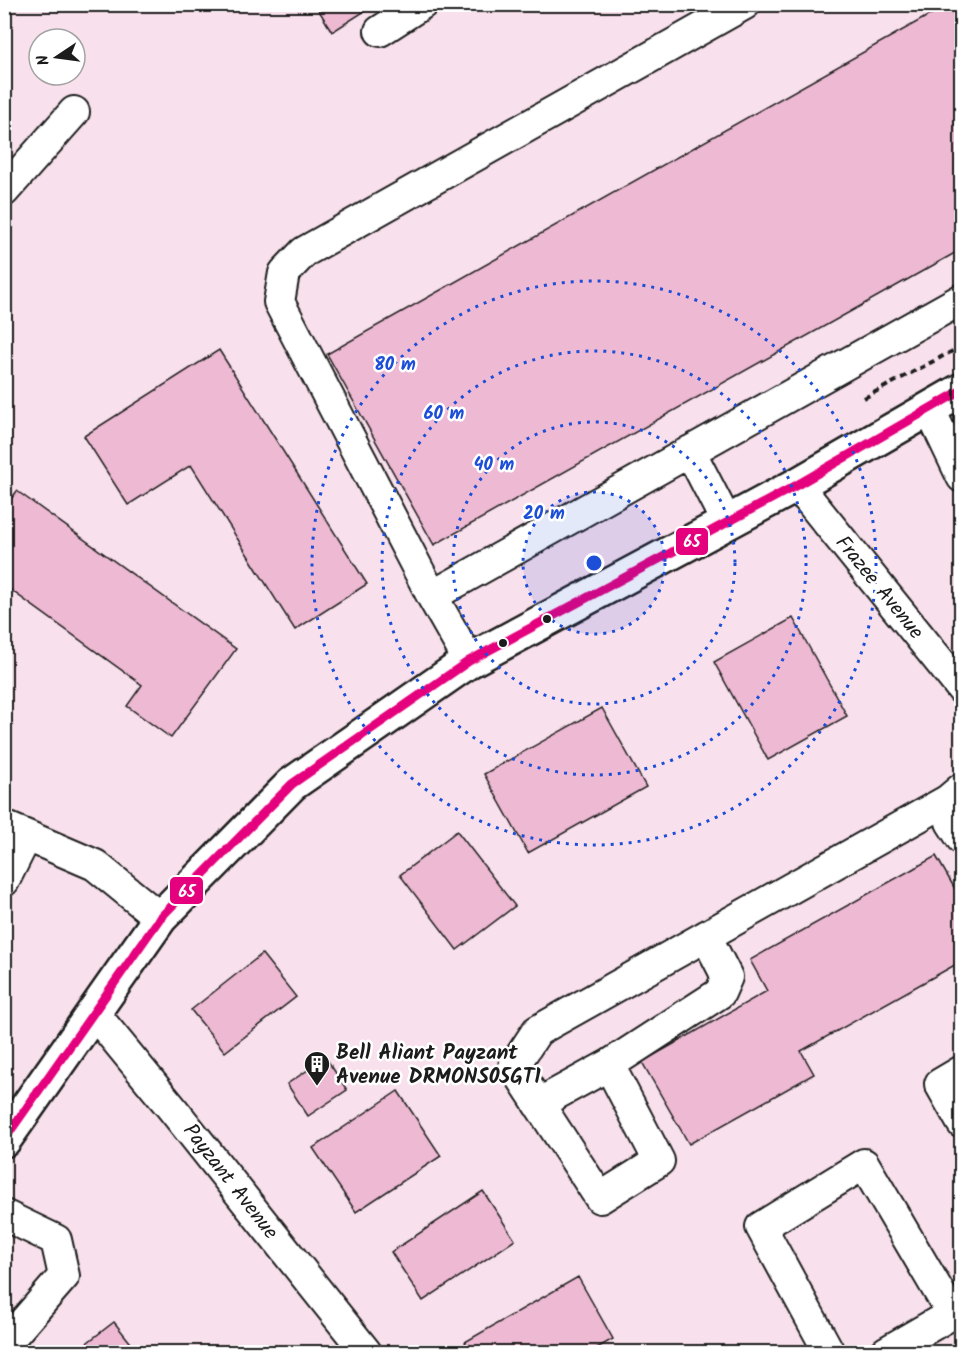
<svg xmlns="http://www.w3.org/2000/svg" width="966" height="1357" font-family="Kalam,sans-serif">
<rect width="100%" height="100%" fill="#fcf1f6"/>
<filter id="ink" filterUnits="userSpaceOnUse"><feTurbulence type="fractalNoise" baseFrequency=".0167" numOctaves="2"/><feDisplacementMap in="SourceGraphic" scale="12" xChannelSelector="R" yChannelSelector="G"/><feConvolveMatrix kernelMatrix="1 2 1 2 8 2 1 2 1" color-interpolation-filters="sRGB"/></filter>
<g filter="url(#ink)">
<!-- built -->
<path fill="#f8e0ec" fill-rule="evenodd" d="M5,5H961V1352H5ZM39,39H75V75H39Z"/>
<!-- building -->
<path fill="#eeb9d3" stroke="#1c1c1c" stroke-width="1.5" d="M315,4H376L332,32Z
M949,4H962V249L434,545L327,354Z
M219,350L367,584L295,630L191,465L128,505L84,436Z
M17,491L236,649L171,738L127,706L142,685L4,585V508Z
M793,618L847,716L768,760L714,662Z
M602,708L646,787L528,853L484,774Z
M457,831L515,906L457,950L400,875Z
M936,856L962,901V961L801,1051L814,1074L689,1144L642,1062L767,991L750,960Z
M262,954L296,997L225,1052L191,1010Z
M326,1058L347,1090L308,1116L287,1084Z
M398,1091L441,1156L356,1212L313,1148Z
M483,1191L515,1240L423,1301L391,1252Z
M578,1277L613,1339L590,1352H471L465,1342Z
M114,1322L138,1352H75Z"/>
<g fill="none" stroke-linecap="round" stroke-linejoin="round">
<!-- minor casing -->
<g stroke="#1c1c1c" stroke-width="34">
<path id="minor" d="M380,31L422,4
M4,191L74,112
M929,408L962,477
M690,451L727,523
M797,485L962,689
M432,596L962,299
M469,661L432,596L279,302L284,273L304,252L745,4
M961,789L948,800L951,822L962,839
M4,826L95,865L160,918
M4,881L26,837
M706,936L727,977L720,993L609,1065L659,1161L600,1198L514,1066L537,1031L948,800
M93,1012L171,1107L366,1352
M962,1071L940,1084L962,1123
M538,1104L609,1065
M4,1215L56,1240L64,1276L4,1345
M829,1352L761,1227L864,1164L952,1314
M886,1352L962,1308"/>
</g>
<!-- major casing -->
<g stroke="#1c1c1c" stroke-width="38">
<path id="major" d="M4,1140L160,918L292,784L469,661L797,485L962,390"/>
</g>
<!-- path -->
<path stroke="#1c1c1c" stroke-width="4" stroke-dasharray="6 4.5" stroke-linecap="butt" d="M864,398L962,346"/>
<!-- minor -->
<use href="#minor" stroke="#fff" stroke-width="30"/>
<!-- major -->
<use href="#major" stroke="#fff" stroke-width="33"/>
<!-- bus-1 casing -->
<g stroke="#fff" stroke-width="14">
<path id="bus-1" d="M4,1140L160,918L292,784L469,661L797,485L962,390"/>
</g>
<!-- bus-1 -->
<use href="#bus-1" stroke="#e5007d" stroke-width="9"/>
</g>
</g>
<!-- distance rings -->
<circle cx="594" cy="563" r="71" fill="#1d4ed8" fill-opacity=".12"/>
<g fill="none" stroke="#1d4ed8" stroke-width="3" stroke-dasharray="3 6">
<circle cx="594" cy="563" r="71"/>
<circle cx="594" cy="563" r="141"/>
<circle cx="594" cy="563" r="212"/>
<circle cx="594" cy="563" r="282"/>
</g>
<!-- icons -->
<defs>
<g id="building-pin" transform="scale(1.35)"><path d="M0 17L-7.5 6A9.5 9.5 0 1 1 7.5 6Z" fill="#1c1c1c" stroke="#fff"/><path d="M-4-6H4V6H1V3H-1V6H-4ZM-2.5-4.3h1.7v1.8h-1.7ZM.8-4.3h1.7v1.8H.8ZM-2.5-1h1.7V.8h-1.7ZM.8-1h1.7V.8H.8Z" fill="#fff"/></g>
</defs>
<g fill-rule="evenodd">
<use href="#building-pin" x="317" y="1064"/>
</g>
<!-- markers -->
<g fill="#1c1c1c" stroke="#fff" stroke-width="2">
<circle cx="547" cy="619" r="5"/>
<circle cx="503" cy="643" r="5"/>
</g>
<g text-anchor="middle" stroke-width="5" stroke-linejoin="round" paint-order="stroke">
<!-- street labels -->
<g font-size="21" fill="#1c1c1c" stroke="#fff">
<text transform="translate(880 587) rotate(51)" y="7">Frazee Avenue</text>
<text transform="translate(231 1181) rotate(52)" y="7">Payzant Avenue</text>
</g>
<!-- poi labels -->
<g font-size="21" font-weight="bold" fill="#1c1c1c" stroke="#fff" text-anchor="start">
<text x="336" y="1059">Bell Aliant Payzant<tspan x="336" dy="24">Avenue DRMONS05GT1</tspan></text>
</g>
</g>
<circle cx="594" cy="563" r="9" fill="#1d4ed8" stroke="#fff" stroke-width="3"/>
<g font-size="18" text-anchor="middle" font-weight="bold" fill="#1d4ed8" stroke="#fff" stroke-width="5" stroke-linejoin="round" paint-order="stroke">
<text x="395" y="370">80 m</text>
<text x="444" y="419">60 m</text>
<text x="494" y="470">40 m</text>
<text x="544" y="519">20 m</text>
</g>
<g stroke="#fff" stroke-width="2">
<rect x="675" y="527" width="34" height="29" rx="6" fill="#e5007d"/>
<rect x="169" y="876" width="35" height="29" rx="6" fill="#e5007d"/>
</g>
<g font-size="16" text-anchor="middle" font-weight="bold" fill="#fff">
<text x="692" y="547">65</text>
<text x="187" y="897">65</text>
</g>
<!-- margin -->
<rect width="966" height="1357" fill="none" stroke="#fff" stroke-width="24"/>
<rect x="12" y="12" width="942" height="1333" fill="none" stroke="#1c1c1c" stroke-width="2" filter="url(#ink)"/>
<!-- north arrow -->
<g transform="translate(57 57) rotate(257)"><circle r="28" fill="#ffffff" stroke="#a4a4a4" stroke-width="1.5"/>
<path d="M0-4.5L10 22L0 15L-10 22Z" fill="#1c1c1c"/>
<text y="-9" font-size="16" font-weight="bold" text-anchor="middle" fill="#1c1c1c">N</text>
</g>
</svg>
